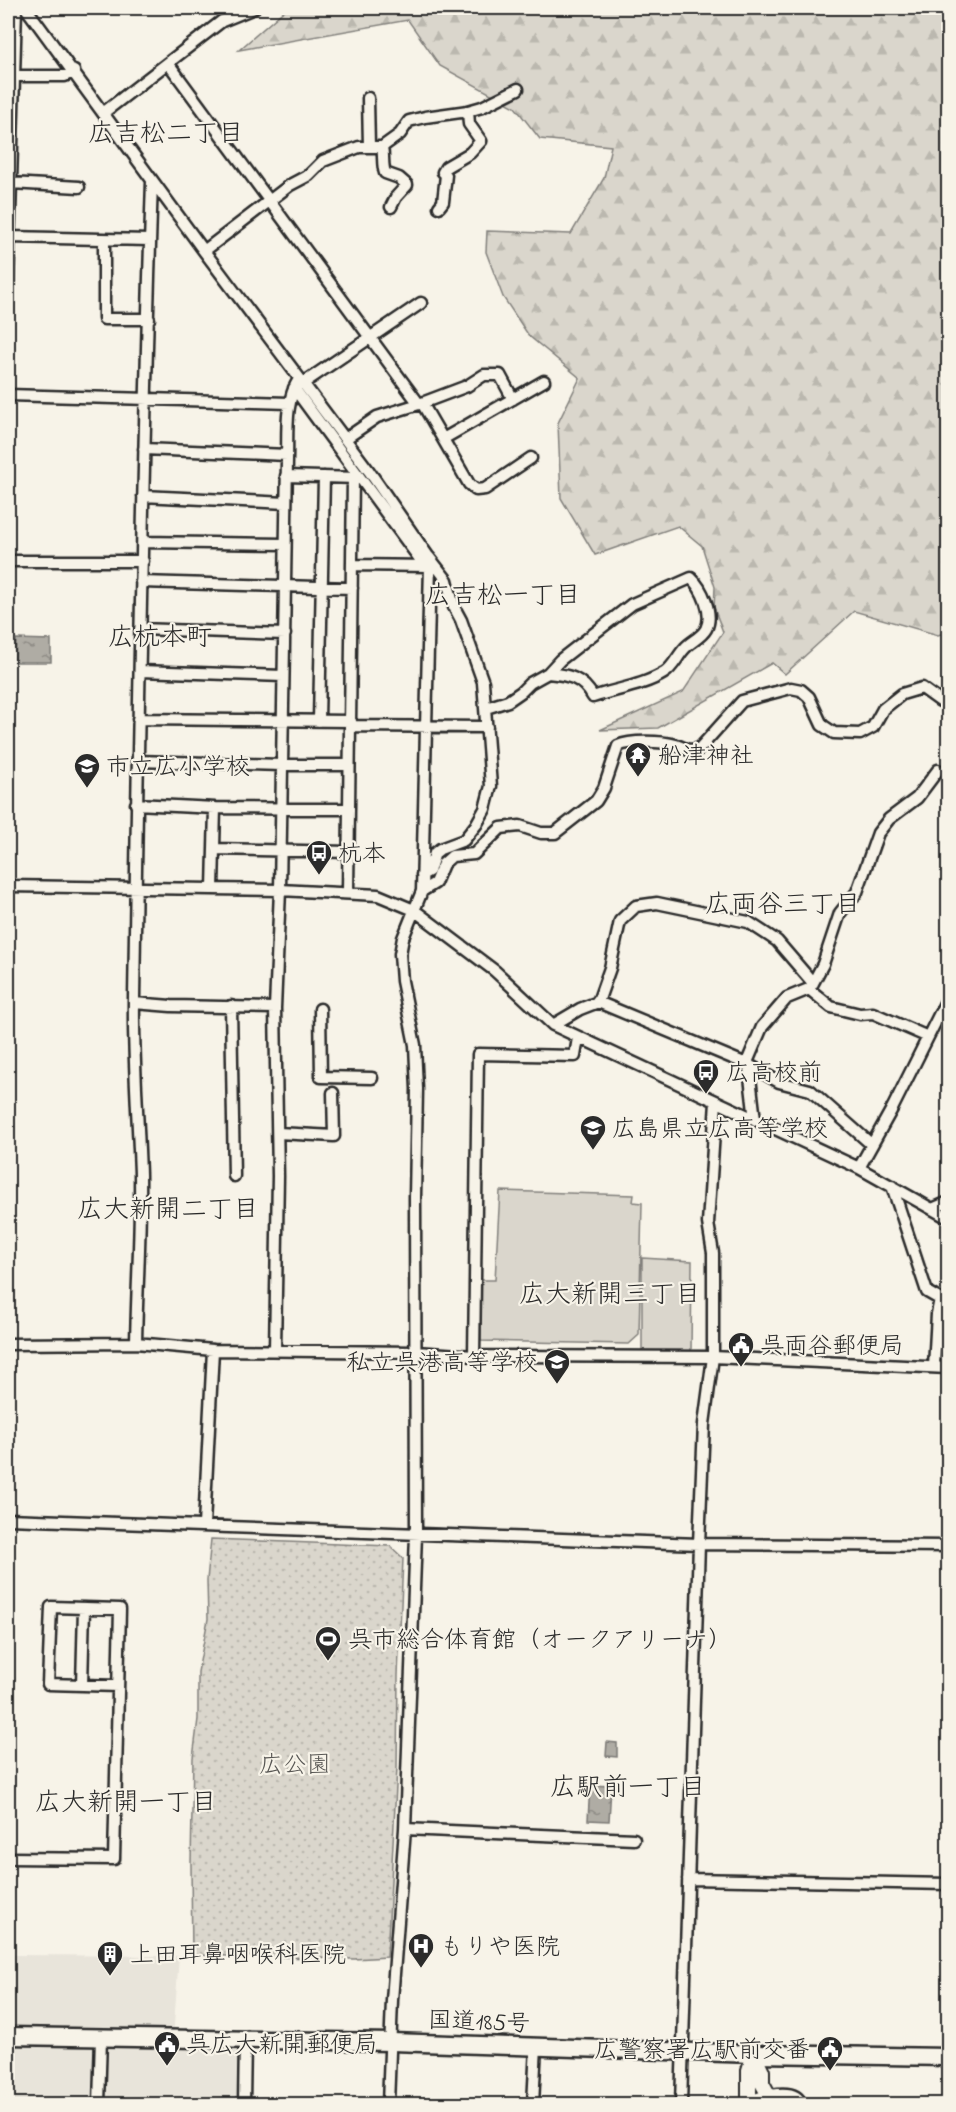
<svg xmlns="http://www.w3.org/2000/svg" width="956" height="2112" font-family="'Indie Flower','Klee One',sans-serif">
<defs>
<pattern id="forest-firs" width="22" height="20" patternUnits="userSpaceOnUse" patternTransform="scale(1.5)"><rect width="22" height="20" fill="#dad6cc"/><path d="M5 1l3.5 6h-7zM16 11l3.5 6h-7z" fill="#bbb8af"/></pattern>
<pattern id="park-dots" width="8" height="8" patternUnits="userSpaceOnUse" patternTransform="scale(1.5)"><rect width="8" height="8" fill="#dad6cc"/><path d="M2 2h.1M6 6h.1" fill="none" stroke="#bbb8af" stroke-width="1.8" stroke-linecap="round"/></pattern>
<pattern id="water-ripples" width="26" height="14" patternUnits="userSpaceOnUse" patternTransform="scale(1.5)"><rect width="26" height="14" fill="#afaca4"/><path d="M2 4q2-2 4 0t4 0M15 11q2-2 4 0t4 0" fill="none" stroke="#8f8c86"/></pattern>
</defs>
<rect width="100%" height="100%" fill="#f7f3e8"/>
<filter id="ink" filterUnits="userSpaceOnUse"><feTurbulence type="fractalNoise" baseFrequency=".0167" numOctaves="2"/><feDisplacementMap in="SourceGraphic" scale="12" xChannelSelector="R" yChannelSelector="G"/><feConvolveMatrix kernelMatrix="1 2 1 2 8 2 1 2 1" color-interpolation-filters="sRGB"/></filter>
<g filter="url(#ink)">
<!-- built -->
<path fill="#e8e4da" d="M8,1955L179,1956L173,2039L242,2041V2104H8Z"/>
<!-- forest -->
<path fill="url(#forest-firs)" stroke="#82807c" stroke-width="1.5" d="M287,8H948V632L938,635L854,611L785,674L772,663L658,728L600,730L683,692L723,632L714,608L715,587L702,546L678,526L595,555L561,498L558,423L580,378L529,336L503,297L486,252L487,231L571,234L604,178L611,146L540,139L515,107L440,66L408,20L239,50Z"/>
<!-- park -->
<path fill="url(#park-dots)" stroke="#82807c" stroke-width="1.5" d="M211,1539L390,1546L403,1558L398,1675L397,1767L387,1957L354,1959L192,1955L191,1864L193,1758L198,1719V1672L208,1619L207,1580Z"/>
<!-- pitch -->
<path fill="#dad6cc" stroke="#82807c" stroke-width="1.5" d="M500,1191L634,1195L633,1202L642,1203L639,1335L629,1344L481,1341L480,1280H495Z
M642,1258L692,1261L691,1351H642Z"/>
<!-- water -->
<path fill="url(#water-ripples)" stroke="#7a7874" stroke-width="1.5" d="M16,639L51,640V662H15Z
M607,1742L617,1743V1757L606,1756Z
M590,1785L611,1786L609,1821L588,1820Z"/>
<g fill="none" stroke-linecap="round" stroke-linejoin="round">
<!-- minor casing -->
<g stroke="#2b2b2b" stroke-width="15">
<path id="minor" d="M26,8L204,251L369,471L428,556L430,566L422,891L403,938L400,954L402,981L415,1045L417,1089L415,1197L416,1535L405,1829L392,2000L388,2104
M168,63L419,404
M8,76H65L74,71
M368,98L369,147
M103,113L222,21L254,8
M382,147C384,156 382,165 385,173L399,178L407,185L396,197L391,207
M11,183L79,187
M439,207L443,202L446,175L443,172L446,167L470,153L481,141L469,124L468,111
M8,237L150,240
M104,240V319H149
M204,251L290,185L309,175L323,161L359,147H382L400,134L409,121L425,117L468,111L482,107L518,89
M8,286L16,8
M302,384L421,303
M294,388L425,566
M8,395L289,403
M422,403L469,484L476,490L485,489L531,458
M345,439L377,417L422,403L467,386L484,375H500L513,399
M443,439L544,381
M144,449L287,455
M286,476L358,478
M143,496L286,503
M143,542L285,544
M8,561H143
M353,565L430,566
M141,582L352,588
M140,629L285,634
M140,671L283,676
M486,708L508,701L521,692L530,683L548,673L560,660L632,604L691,578C702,588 714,614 706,629C701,638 691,641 685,648C678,655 673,668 664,673C643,686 616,689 593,697C582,677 568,675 548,673
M138,719L351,721
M319,721L324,477
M350,726L487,727
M137,761L282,765H349
M136,804L215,808L349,809
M214,849L348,852
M422,875L429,871L435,853L440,849L464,840L476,825L485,809L491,786L483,682L461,620L454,607L447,580L429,557
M8,886L280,890L378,895L414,910L495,971L553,1025L859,1168L948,1218
M213,889L215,808
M422,891L435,883L443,864L452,856L474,854L501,828L520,826L541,833H555L596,801L604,788L618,746C630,740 662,741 676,745C689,749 683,751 699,749L742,701L791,688L801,690L809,697L822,725L834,733L860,734L873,727L883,709L902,694L922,688L940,701L948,699
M348,892L353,477
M809,989L831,1007L860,1014L873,1013L928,1037
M598,1002L749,1065L779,1082L810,1090L872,1145
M134,1003L171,1006L275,1008
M231,1006L234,1176
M320,1009L321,1077L372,1078
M553,1025L580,1009L598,1002L610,968L620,921L636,906L657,903L748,922L777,941L813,983
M755,1120L748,1060L762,1027L787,998L809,989L813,983L823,964L840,913L857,892L878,833L889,819L917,798L938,770
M278,1133L334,1136L333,1093
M859,1168L893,1107L948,997
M892,1186L927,1292L948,1304
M932,1209L948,1202
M136,1343C137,1287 141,1230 140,1174C138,1116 133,1057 134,999C138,726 143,454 152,181
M8,1344L136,1343L213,1350L416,1352L474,1356L713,1357L948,1368
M275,1350L278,1176L275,1008L280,890L287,460C288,433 284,403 299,379
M474,1356L478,1054L575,1056L578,1038
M934,1367L937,1314L940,1299
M8,1519L699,1544L948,1546
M204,1525L213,1350
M82,1685L84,1608
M405,1829L634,1839
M8,1858L114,1859L120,1609L51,1607L48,1684L118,1686
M688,1879L948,1884
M749,2101C762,2096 796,2086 801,2104
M99,2104L101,2037
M244,2104L245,2040
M533,2104L536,2046
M681,2104L699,1544L704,1424L713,1357V1253L708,1223L716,1102"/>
</g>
<!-- major casing -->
<g stroke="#2b2b2b" stroke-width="18">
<path id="major" d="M754,2054L762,2071V2083L768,2094
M749,2104V2070L754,2054"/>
</g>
<!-- highway casing -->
<g stroke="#2b2b2b" stroke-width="21">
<path id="highway" d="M8,2036L392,2042L754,2054L948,2057"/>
</g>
<!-- minor -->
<use href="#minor" stroke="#f7f3e8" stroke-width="10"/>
<!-- major -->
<use href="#major" stroke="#f7f3e8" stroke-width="14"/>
<!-- highway -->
<use href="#highway" stroke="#f7f3e8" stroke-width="16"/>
</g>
</g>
<!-- icons -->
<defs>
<g id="temple-pin" transform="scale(1.35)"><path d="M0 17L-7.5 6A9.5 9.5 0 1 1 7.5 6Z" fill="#2b2b2b" stroke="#f7f3e8"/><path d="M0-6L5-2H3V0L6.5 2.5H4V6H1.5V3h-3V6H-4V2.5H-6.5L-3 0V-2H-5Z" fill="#fff"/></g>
<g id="school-pin" transform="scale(1.35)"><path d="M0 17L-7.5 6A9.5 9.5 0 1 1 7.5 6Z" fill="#2b2b2b" stroke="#f7f3e8"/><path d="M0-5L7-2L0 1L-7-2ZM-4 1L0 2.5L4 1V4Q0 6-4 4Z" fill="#fff"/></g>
<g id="bus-pin" transform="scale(1.35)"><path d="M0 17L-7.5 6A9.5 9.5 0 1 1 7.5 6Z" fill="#2b2b2b" stroke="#f7f3e8"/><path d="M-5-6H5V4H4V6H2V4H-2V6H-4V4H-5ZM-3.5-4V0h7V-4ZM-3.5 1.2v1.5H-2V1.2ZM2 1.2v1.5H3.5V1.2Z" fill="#fff"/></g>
<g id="civic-pin" transform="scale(1.35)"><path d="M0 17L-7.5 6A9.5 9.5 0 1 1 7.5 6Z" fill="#2b2b2b" stroke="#f7f3e8"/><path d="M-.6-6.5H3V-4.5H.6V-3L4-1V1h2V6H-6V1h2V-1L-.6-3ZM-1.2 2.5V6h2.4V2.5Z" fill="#fff"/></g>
<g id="stadium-pin" transform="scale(1.35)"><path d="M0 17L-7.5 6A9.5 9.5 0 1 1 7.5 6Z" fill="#2b2b2b" stroke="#f7f3e8"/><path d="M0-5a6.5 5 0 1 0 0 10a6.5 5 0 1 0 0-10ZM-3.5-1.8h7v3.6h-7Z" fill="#fff"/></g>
<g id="hospital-pin" transform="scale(1.35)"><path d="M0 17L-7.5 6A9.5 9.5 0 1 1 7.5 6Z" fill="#2b2b2b" stroke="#f7f3e8"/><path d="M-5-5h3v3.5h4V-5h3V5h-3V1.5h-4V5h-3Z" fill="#fff"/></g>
<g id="building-pin" transform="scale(1.35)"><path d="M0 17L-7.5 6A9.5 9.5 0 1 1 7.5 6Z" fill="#2b2b2b" stroke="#f7f3e8"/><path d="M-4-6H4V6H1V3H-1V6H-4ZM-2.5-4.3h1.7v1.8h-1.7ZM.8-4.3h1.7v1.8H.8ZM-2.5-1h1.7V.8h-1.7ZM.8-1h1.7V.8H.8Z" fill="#fff"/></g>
</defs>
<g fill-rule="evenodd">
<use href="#temple-pin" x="638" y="755"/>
<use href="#school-pin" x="87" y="766"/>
<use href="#bus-pin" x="319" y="853"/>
<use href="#bus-pin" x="706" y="1072"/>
<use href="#school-pin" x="593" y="1128"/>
<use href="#civic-pin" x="741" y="1345"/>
<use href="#school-pin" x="557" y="1362"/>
<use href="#stadium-pin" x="328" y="1639"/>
<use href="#hospital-pin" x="421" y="1946"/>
<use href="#building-pin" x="110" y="1954"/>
<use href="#civic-pin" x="167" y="2044"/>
<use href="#civic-pin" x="830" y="2049"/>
</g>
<g text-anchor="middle" stroke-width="4.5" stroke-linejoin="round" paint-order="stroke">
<!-- poi labels -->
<g font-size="24" fill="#2b2b2b" stroke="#f7f3e8" text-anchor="start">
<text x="658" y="763">船津神社</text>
<text x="106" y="774">市立広小学校</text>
<text x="338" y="861">杭本</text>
<text x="726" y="1080">広高校前</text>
<text x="612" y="1136">広島県立広高等学校</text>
<text x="760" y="1353">呉両谷郵便局</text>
<text x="538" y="1370" text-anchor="end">私立呉港高等学校</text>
<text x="348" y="1647">呉市総合体育館（オークアリーナ）</text>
<text x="440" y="1954">もりや医院</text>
<text x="130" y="1962">上田耳鼻咽喉科医院</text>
<text x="186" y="2052">呉広大新開郵便局</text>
<text x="810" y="2057" text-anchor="end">広警察署広駅前交番</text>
</g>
<!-- park labels -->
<g font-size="24" fill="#575653" stroke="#f7f3e8">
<text x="295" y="1772">広公園</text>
</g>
<!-- street labels -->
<g font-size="24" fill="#2b2b2b" stroke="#f7f3e8">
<text transform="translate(479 2021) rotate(2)" y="8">国道185号</text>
</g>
<!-- neighbourhood labels -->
<g font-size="26" fill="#2b2b2b" stroke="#f7f3e8">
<text x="166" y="141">広吉松二丁目</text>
<text x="503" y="603">広吉松一丁目</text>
<text x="160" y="645">広杭本町</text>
<text x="783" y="912">広両谷三丁目</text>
<text x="168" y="1217">広大新開二丁目</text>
<text x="610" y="1302">広大新開三丁目</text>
<text x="628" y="1795">広駅前一丁目</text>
<text x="126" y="1810">広大新開一丁目</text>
</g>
</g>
<!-- margin -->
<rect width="956" height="2112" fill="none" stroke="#f7f3e8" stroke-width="30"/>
<rect x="15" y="15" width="926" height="2082" fill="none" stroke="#2b2b2b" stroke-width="2" filter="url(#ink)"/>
</svg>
